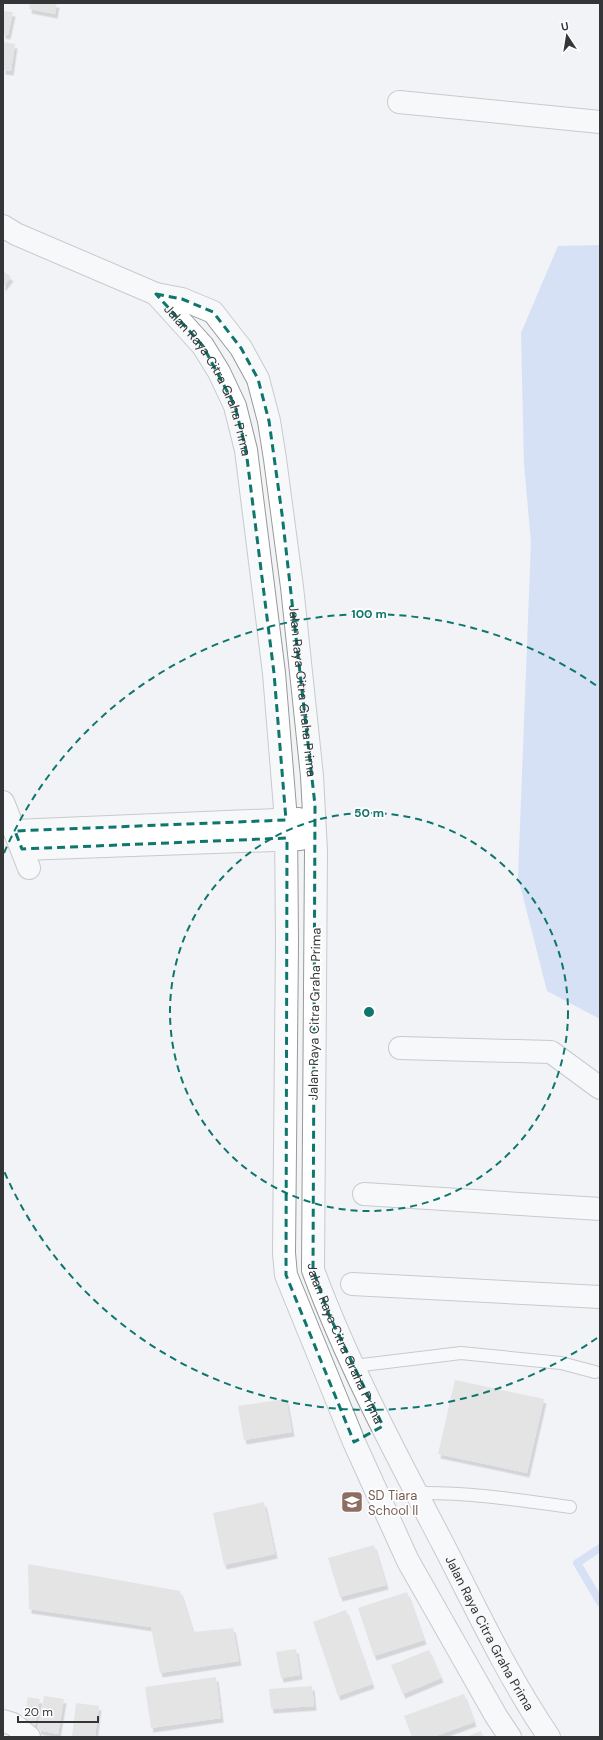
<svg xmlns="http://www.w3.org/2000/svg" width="603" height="1740" font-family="'DM Sans',sans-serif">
<defs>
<filter id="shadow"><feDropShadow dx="2.5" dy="4.5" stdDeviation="0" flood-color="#0004"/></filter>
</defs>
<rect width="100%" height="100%" fill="#f1f3f5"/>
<!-- water -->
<path fill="#b7ccf6" d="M600,245V1019L547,991L518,877L531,542L524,464L521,333L558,246Z"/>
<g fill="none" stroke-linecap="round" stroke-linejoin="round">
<!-- stream -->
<path stroke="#b7ccf6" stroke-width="8" d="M600,1548L577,1563L600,1602"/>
</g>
<!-- building -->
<path fill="#d5d3d1" filter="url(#shadow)" d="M30,3H57L55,14L29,9Z
M3,11L13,12L8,35L3,34Z
M3,42L15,44L11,71L3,70Z
M3,271L11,277L3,287Z
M455,1380L544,1399L527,1473L438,1454Z
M286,1399L292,1432L244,1440L238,1406Z
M264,1502L275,1554L224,1565L213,1513Z
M374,1545L386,1585L340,1597L328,1558Z
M28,1564L180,1591L193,1632L233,1628L239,1661L160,1673L151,1627L29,1609Z
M407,1592L424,1640L374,1656L358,1608Z
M346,1610L372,1684L338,1696L313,1622Z
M296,1649L300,1675L281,1678L276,1652Z
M429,1650L441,1678L403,1694L391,1665Z
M216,1677L221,1718L151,1728L145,1687Z
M312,1686L314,1706L271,1709L269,1689Z
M464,1694L474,1722L433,1737H412L404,1716Z
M44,1696L64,1699L58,1734L38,1730Z
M28,1697L40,1699L34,1730L22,1728Z
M76,1703L99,1706L95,1737H72Z
M481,1731L483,1737H466Z"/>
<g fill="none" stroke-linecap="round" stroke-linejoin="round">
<!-- lane casing -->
<g stroke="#97999b" stroke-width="14">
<path id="lane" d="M354,1366L461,1353L561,1363L595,1372
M416,1493C468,1492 519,1500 570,1507"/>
</g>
<!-- street casing -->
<g stroke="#97999b" stroke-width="24">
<g id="street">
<path d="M399,102L600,122"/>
<path id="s1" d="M3,226L16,234L156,294L182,299L213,312L241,348L258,379L269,421L275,459L292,587L312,776L316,851L313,1270C348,1365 397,1456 444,1546C477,1610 508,1677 549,1737"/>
<path id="s2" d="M156,294L203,346L219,372L235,406L246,450L274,673L286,820L287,942L284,1253L286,1275L354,1442L408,1561L496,1716L510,1737"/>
<path d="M3,802L29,868"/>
<path d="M15,831L299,819"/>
<path d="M22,849L300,839"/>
<path d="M400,1048L551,1052L600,1088"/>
<path d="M364,1194L600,1209"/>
<path d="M352,1284L600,1297"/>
<path d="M3,1721L13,1724L29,1737"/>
</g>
</g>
<!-- lane -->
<use href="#lane" stroke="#fff" stroke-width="12"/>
<!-- street -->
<use href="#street" stroke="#fff" stroke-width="22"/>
</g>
<!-- marked area -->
<path d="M0 0H603V1740H0ZM156,294L182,299L213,312L241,348L258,379L269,421L282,514L315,805L313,1270L329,1315L383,1426L354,1442L286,1275L287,838L22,849L15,831L286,820L274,673L246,450L235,406L203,346Z" fill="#f1f3f5" fill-opacity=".55" fill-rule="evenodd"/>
<path fill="none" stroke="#0f766e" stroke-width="3" stroke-dasharray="8 5" stroke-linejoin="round" d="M156,294L182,299L213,312L241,348L258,379L269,421L282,514L315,805L313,1270L329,1315L383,1426L354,1442L286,1275L287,838L22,849L15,831L286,820L274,673L246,450L235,406L203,346Z"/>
<!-- distance rings -->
<g fill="none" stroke="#0f766e" stroke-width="2" stroke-dasharray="7 5">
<circle cx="369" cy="1012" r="199"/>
<path d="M597 1338A398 398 0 0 1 4 1171M4 853A398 398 0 0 1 597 686"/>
</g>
<!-- icons -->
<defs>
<g id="school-square" transform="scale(1.15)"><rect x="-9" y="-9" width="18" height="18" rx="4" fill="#8d6e63" stroke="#fff"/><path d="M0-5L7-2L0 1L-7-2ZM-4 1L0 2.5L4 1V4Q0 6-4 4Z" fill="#fff"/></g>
</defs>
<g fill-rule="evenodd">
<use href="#school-square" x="352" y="1502"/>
</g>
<g text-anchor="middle" stroke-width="3.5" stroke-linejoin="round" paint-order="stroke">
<!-- street labels -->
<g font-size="13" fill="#343536" stroke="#fff">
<text dy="5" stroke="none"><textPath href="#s2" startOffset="103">Jalan Raya Citra Graha Prima</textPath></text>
<text dy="5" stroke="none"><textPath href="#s1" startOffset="624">Jalan Raya Citra Graha Prima</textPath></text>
<text transform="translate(314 1014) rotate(-89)" y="5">Jalan Raya Citra Graha Prima</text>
<text dy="5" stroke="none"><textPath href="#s1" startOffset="1284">Jalan Raya Citra Graha Prima</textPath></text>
<text dy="5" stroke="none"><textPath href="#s1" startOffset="1608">Jalan Raya Citra Graha Prima</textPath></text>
</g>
<!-- education labels -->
<g font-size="13" fill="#785e54" stroke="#fff" text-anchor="start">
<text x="368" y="1500">SD Tiara<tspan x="368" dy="15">School II</tspan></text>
</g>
</g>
<circle cx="369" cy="1012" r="6" fill="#0f766e" stroke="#fff" stroke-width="2"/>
<g font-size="12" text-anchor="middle" font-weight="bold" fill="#0f766e" stroke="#fff" stroke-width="3.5" stroke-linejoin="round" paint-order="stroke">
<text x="369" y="618">100 m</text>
<text x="369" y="817">50 m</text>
</g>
<!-- border -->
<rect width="603" height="1740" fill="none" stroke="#343536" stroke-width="8"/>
<!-- north arrow -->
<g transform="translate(567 36) rotate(348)" stroke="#ffffff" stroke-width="3" paint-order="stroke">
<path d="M0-3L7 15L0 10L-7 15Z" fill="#343536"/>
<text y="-6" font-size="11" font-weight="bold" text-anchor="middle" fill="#343536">U</text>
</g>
<!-- scale -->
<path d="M18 1716v6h80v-6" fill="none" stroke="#343536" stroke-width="2"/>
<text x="24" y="1716" font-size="12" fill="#343536" stroke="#ffffff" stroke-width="3" paint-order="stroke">20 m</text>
</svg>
